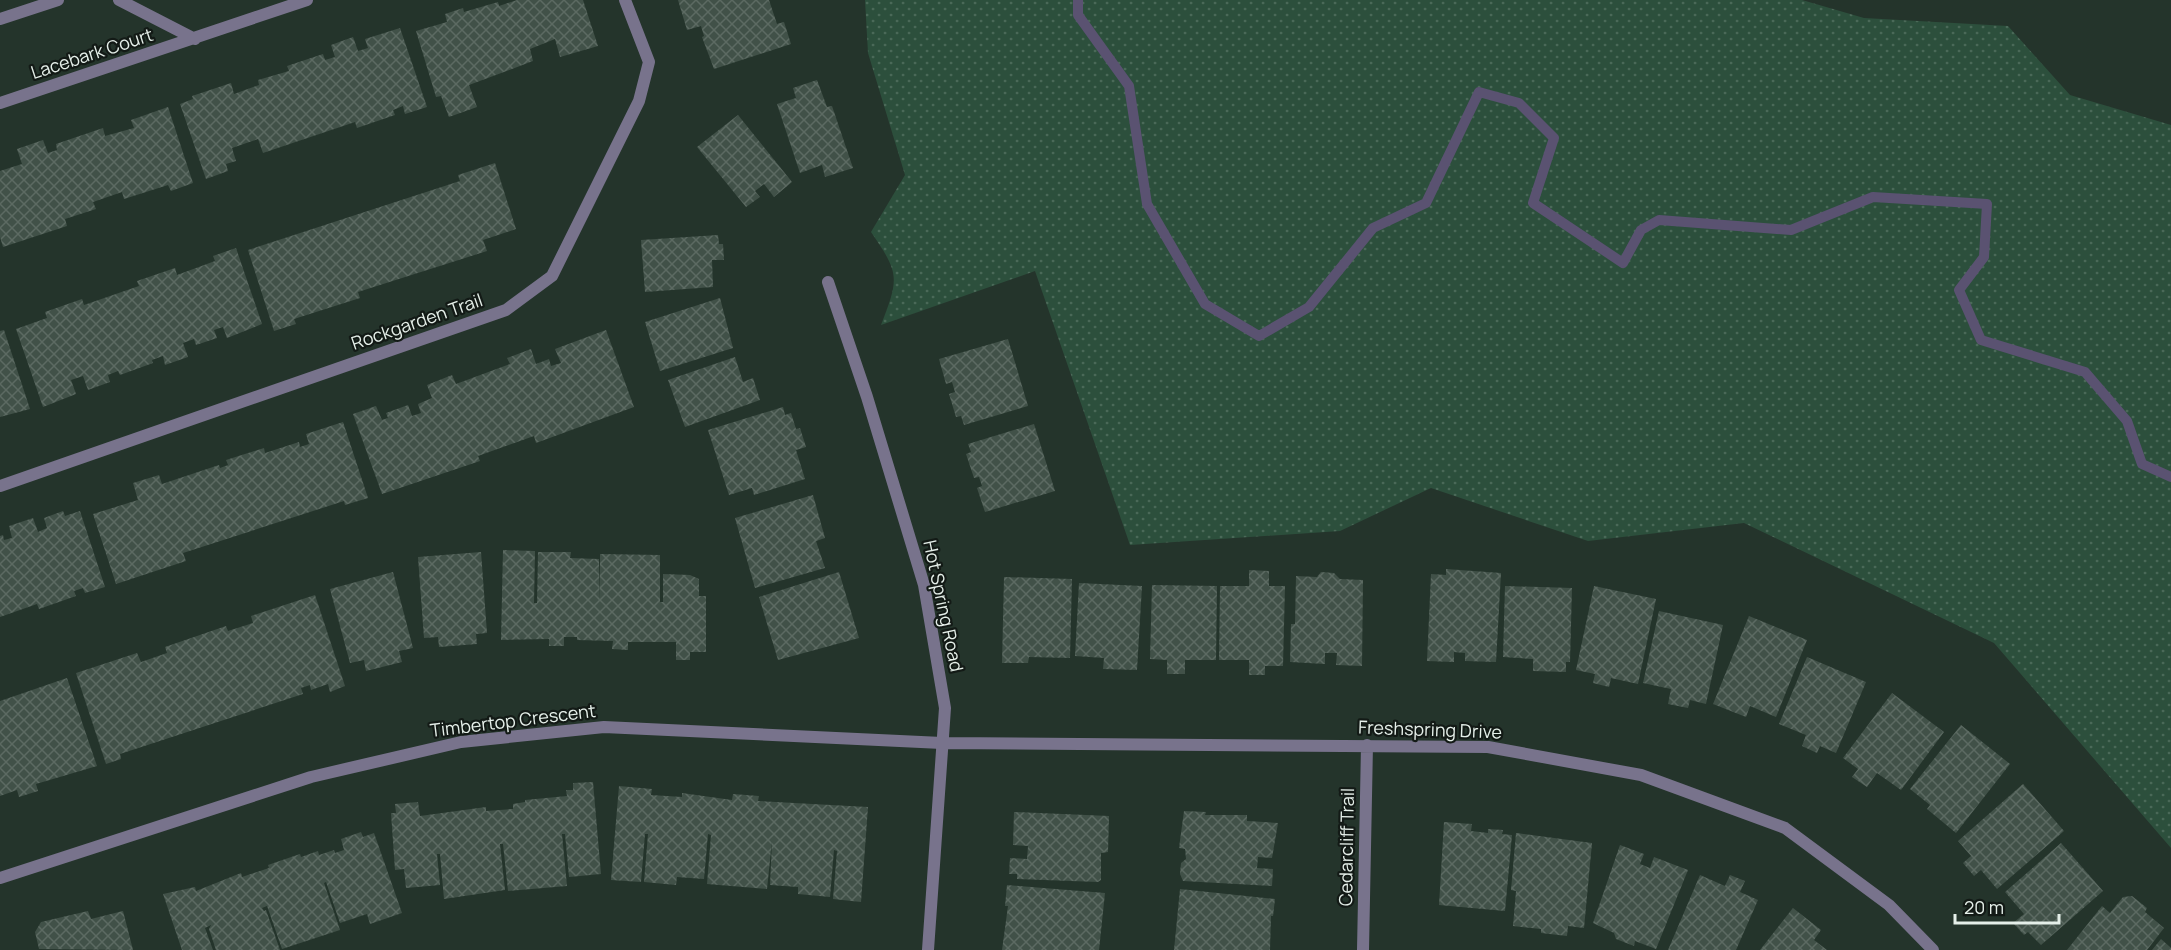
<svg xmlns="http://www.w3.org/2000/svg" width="2171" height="950" font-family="Manrope,sans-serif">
<defs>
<pattern id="park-dots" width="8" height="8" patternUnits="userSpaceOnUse" patternTransform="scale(1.5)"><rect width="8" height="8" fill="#2c4f3c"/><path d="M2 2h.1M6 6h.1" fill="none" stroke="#4a6958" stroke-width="1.8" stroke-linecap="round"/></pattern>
<pattern id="building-cross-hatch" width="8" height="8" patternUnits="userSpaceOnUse" patternTransform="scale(1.5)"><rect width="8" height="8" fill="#415148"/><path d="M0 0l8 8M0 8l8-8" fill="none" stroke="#5c6a62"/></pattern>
</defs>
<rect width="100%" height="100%" fill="#24342b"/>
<!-- park -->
<path fill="url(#park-dots)" d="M865,0H1802L1864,18L2008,26L2070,95L2171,125V848L1994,643L1744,523L1588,541L1431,488L1340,531L1130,545L1035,271L881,325C899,278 900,274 871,232L905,175L868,53Z"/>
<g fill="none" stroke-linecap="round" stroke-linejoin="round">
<!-- stream -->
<path stroke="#5a5271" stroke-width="10" d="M1078,0V15L1129,86L1147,204L1205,304L1259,336L1309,307L1373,228L1426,203L1479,92L1519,103L1554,138L1533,203L1623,263L1641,230L1659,220L1791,230L1873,197L1987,204L1984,257L1959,290L1981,340L2085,372L2127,421L2142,464L2171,477"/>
</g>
<!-- building -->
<path fill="url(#building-cross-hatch)" d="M517,0H583L598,46L560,57L555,39L530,49L533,61L469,85L477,107L449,117L441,96L436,97L416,31L447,22L445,14L463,8L464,12L498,2L499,6Z
M678,0H769L777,24L784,22L791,44L714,69L702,37L704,36L701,26L687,30Z
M400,28L427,107L405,114L403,106L393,110L395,115L357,128L355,122L263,153L258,139L232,148L236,161L226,164L228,171L206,179L180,104L193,99L192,96L231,83L234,94L259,85L258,80L289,71L287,66L323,54L325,60L335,57L331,45L353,37L358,51L368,48L365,39Z
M817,80L827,107L832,106L853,168L825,177L822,165L800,173L777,104L796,98L793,88Z
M168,107L193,183L171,191L168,185L124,199L122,192L93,202L96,209L65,219L67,226L3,247L0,237V171L22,164L17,149L43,140L48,153L57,150L56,144L103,128L105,136L134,128L131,120Z
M738,115L792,182L774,197L764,184L755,191L760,197L746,207L697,147Z
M495,163L516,229L483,240L487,251L358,292L360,298L294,319L296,324L274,331L248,250L460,181L458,175Z
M718,235L719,244H723L724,260H712L713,287L645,292L641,240Z
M236,248L262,324L227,338L223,327L214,330L217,338L196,345L194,339L183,343L188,357L165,365L163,356L152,360L153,363L120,375L118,371L108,375L110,382L88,390L83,376L71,380L76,394L43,407L16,329L47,318L45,312L82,299L84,305L139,286L137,281L175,268L177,275L215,261L213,256Z
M720,298L733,348L660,371L645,322Z
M4,330L30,409L0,417V331Z
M606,330L634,407L536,443L534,436L478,456L480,461L382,494L353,414L376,406L382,420L388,418L386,413L408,405L412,416L421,413L418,404L432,398L427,385L452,375L456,384L510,364L507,358L531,349L536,364L549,359L551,366L561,363L555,349Z
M1008,339L1028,406L964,425L961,416L956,417L949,394L955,392L952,382L946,384L939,359Z
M735,357L743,382L753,378L760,400L685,427L668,380Z
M783,407L785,415L791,413L796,429L800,428L806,447L796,450L805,479L754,495L752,488L729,495L708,430Z
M343,422L368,498L345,505L344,501L183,553L186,561L116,584L93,514L138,500L133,483L159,475L162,484L219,465L220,468L228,465L226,460L264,448L265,453L299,442L300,447L309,444L306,434Z
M1034,424L1055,491L985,512L977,488L982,486L979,477L974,478L966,454L971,452L968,444Z
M813,495L825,538L816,541L825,568L755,588L735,518Z
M63,511L65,516L80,511L105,587L85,593L83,588L74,591L76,596L39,609L37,604L0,617V536L3,535L4,540L12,538L9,526L33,518L38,532L47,528L44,518Z
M503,550L535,551L534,603H537L538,552H571L570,558L599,559L600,602V554L660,555V602H663V574L690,575L699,579V596H706V652H690V660H676V642H628V650L612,649L613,641L577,640V637H564V646H549V639L501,640Z
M481,552L487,633L476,634L477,644L439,647L438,637L424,638L418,557Z
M1446,569L1501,573L1496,662L1465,661V653L1454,652V662L1427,661L1431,574L1446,575Z
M1249,570L1269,571V586H1285L1283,666H1265V675H1249V660H1219L1220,586H1249Z
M393,572L413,648L399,651L402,662L366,671L364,660L350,663L330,589Z
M839,572L859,638L778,660L759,597Z
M1321,572L1334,573L1340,579L1363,580L1362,666L1336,665L1337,653H1325V664L1290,662L1291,624H1295L1296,576L1317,577Z
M1004,577L1072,579L1070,658L1029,657L1028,663H1002Z
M1079,583L1142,586L1137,670L1103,669L1104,658L1075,656Z
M1152,585L1217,586L1216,660H1185V674H1167V660L1150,659Z
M1505,586L1572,588L1570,662H1566V672L1533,671V659L1503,657Z
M1594,586L1656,599L1638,684L1611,678L1609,687L1593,683L1595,674L1576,670Z
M315,595L345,686L330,692L328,684L311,690L310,685L301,688L303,694L120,754L121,759L106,764L76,673L137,653L141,662L167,653L165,647L226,626L228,631L253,623L251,616Z
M1659,611L1723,625L1706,704L1690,700L1688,708L1668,704L1671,689L1643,683Z
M1749,616L1807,640L1776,717L1750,706L1746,717L1713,704Z
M1807,657L1866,682L1836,753L1820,746L1817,753L1802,746L1806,735L1779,724Z
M67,678L97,766L36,784L38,791L19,797L17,790L0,796V701Z
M1892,693L1944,732L1901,790L1877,773L1867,787L1852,777L1858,769L1843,758Z
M1961,725L2010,764L1956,833L1927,809L1930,805L1910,789Z
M593,782L601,874L569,877L565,834H562L567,886L508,891L503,844H500L505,890L444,899L440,854H437L440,885L406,888L404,869L395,870L391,813H396L395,804L418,802L420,816L486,807V811L513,809V804L525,802V800L567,796L566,790H573V783Z
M2023,784L2064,831L1997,889L1981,870L1974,876L1963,863L1971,856L1958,841Z
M619,786L652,789L651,795L682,797V793L732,800L733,794L759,796L758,801L868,807L861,902L833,899L837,851L834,850L830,897L798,894V887L770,885L772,841L767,889L707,884L711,835L708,834L704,879L677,877L676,885L644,882L648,834H645L641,882L611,880Z
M1184,811L1206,812L1205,815H1247V821L1278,823L1272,858L1258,857L1257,868L1273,869L1272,886L1183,881L1180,874L1181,863L1186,859L1185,849L1179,848Z
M1014,812L1109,816L1108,852L1101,853V880L1098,882L1017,879V874H1009L1010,858L1027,859L1028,846L1013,845Z
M1444,822L1472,824L1471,831L1488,833V829L1503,830L1502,834L1512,835L1505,911L1439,905Z
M361,832L363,837L374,833L402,913L370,924L367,914L340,923L326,882L324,883L340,930L282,949L267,906L262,908L264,911L266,910L280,950H216L209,929L211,925L205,928L213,950H182L163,894L195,887L196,891L241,873L242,877L269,868L268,865L300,854L301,857L318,851L319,855L334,850L335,853L344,850L341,839Z
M1516,833L1592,843L1584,928L1568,926L1567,936L1541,933V929L1513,926L1516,891L1511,890Z
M2061,843L2103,891L2041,945L2028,932L2024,935L2013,923L2024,914L2005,892Z
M1620,845L1644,854L1640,864L1650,868L1654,857L1688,870L1656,949L1635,941L1634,946L1616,939L1614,933L1593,923Z
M1700,875L1725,886L1730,875L1745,881L1740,892L1758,900L1736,950H1668Z
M1007,885L1105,893L1099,950H1002L1008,906H1005Z
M1180,889L1275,899L1273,916H1271L1270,950H1174Z
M2132,896L2147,908L2145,912L2164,928L2147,950H2067L2102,906L2110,913L2123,897Z
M1793,908L1821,930L1814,940L1827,950H1760Z
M88,911L91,919L123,911L133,950L39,949L35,932L41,922Z
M2161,939L2171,948V950H2152Z"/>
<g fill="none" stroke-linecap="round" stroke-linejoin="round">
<!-- lane -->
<path stroke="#78738c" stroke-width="12" d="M119,0L195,39
M0,19L58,0
M0,103L307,0
M0,486L506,310L552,276L639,101L649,62L625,0"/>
<!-- street -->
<path stroke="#78738c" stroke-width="12" d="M828,282L867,397L924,585L945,708L928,950
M0,878L311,777L461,742L604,727L942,743L1488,747L1641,775L1785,828L1889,905L1933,950
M1363,950L1367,745"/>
</g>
<g text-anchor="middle" stroke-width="4.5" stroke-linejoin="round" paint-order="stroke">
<!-- street labels -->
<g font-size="18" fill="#e5efe9" stroke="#131a16">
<text transform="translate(92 54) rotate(-18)" y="6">Lacebark Court</text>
<text transform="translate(417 322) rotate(-19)" y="6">Rockgarden Trail</text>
<text transform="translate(943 606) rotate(78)" y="6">Hot Spring Road</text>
<text transform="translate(513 721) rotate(-7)" y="6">Timbertop Crescent</text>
<text transform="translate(1430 730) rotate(2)" y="6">Freshspring Drive</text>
<text transform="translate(1347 847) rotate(-89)" y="6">Cedarcliff Trail</text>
</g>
</g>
<!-- scale -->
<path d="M1955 914v9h104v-9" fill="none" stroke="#e5efe9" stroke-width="3"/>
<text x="1964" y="914" font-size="18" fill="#e5efe9" stroke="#131a16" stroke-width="4.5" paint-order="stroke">20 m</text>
</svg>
